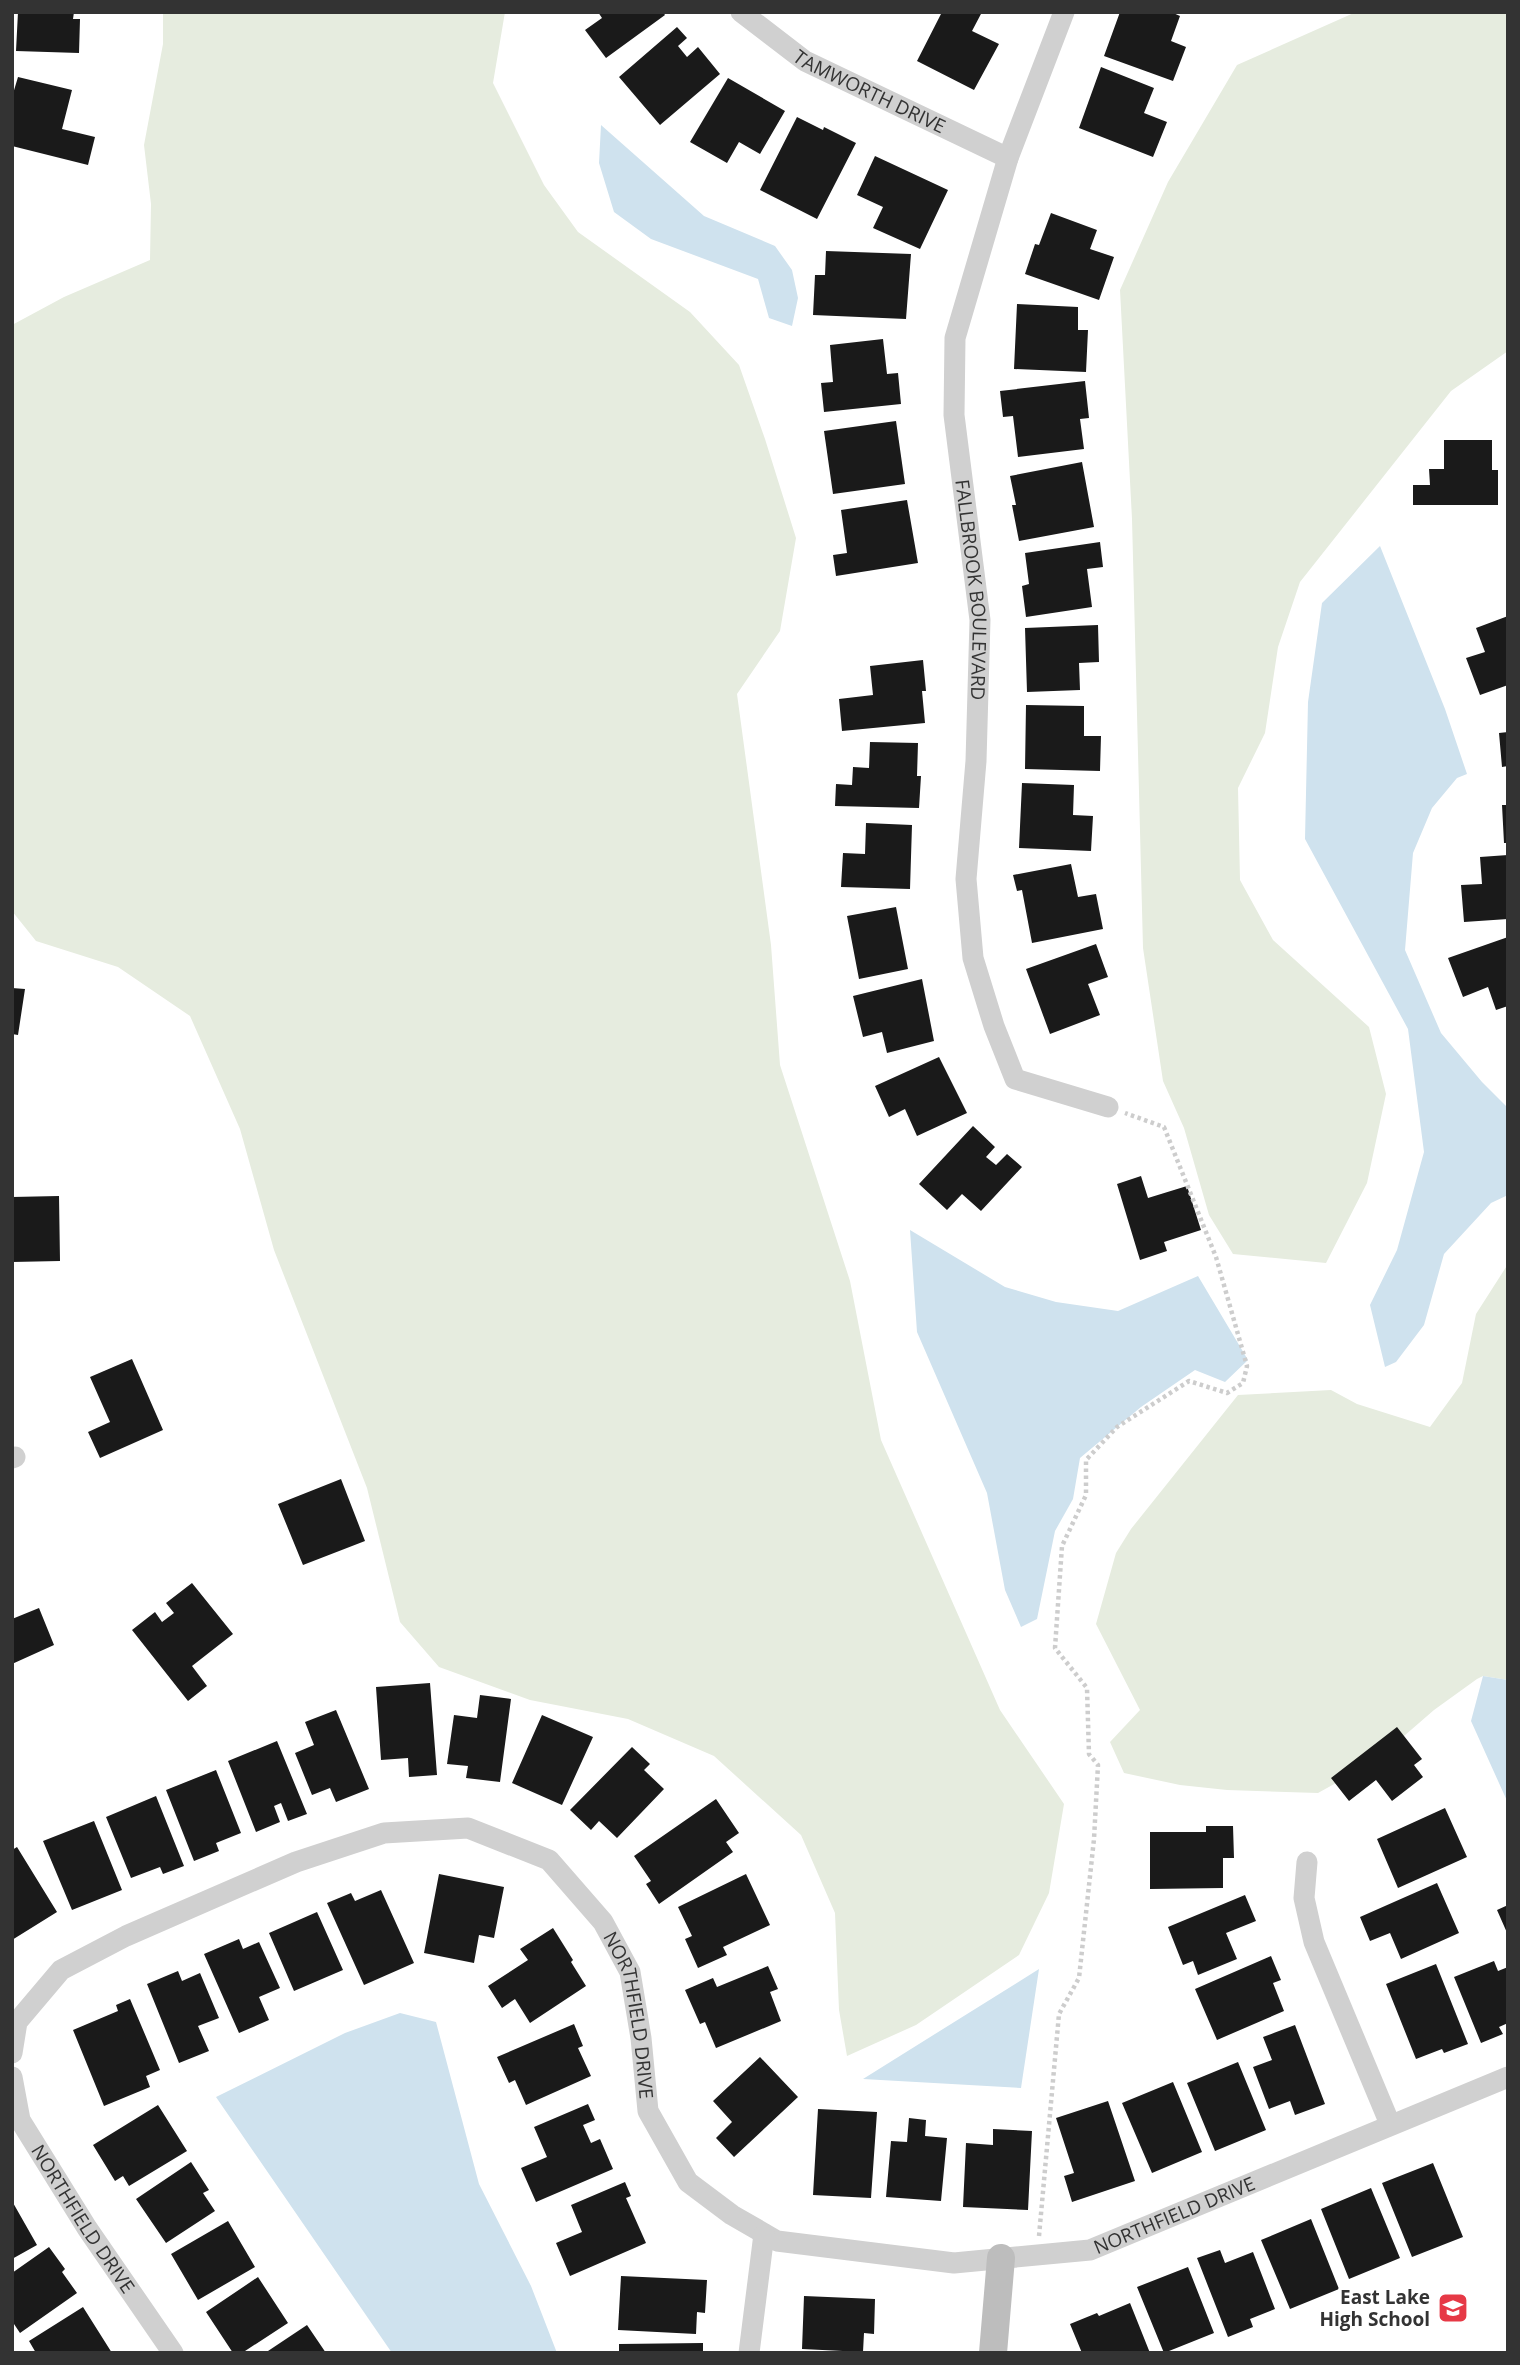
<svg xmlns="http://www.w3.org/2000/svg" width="1520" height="2365" font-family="'Open Sans',sans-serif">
<rect width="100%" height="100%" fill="#fff"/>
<!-- green -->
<path fill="#e6ecdf" d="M163,12H505L493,83L544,185L578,232L690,312L739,365L765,439L796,538L780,631L737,694L771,945L780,1065L850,1281L881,1440L1000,1710L1064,1804L1049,1893L1019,1955L916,2025L847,2056L839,2010L835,1913L801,1835L714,1756L628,1719L530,1700L439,1667L400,1622L367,1488L274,1250L240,1129L190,1016L118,967L36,941L12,911V325L64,297L150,260L151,204L144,145L163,44Z
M1356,12H1508V351L1451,391L1300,582L1278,647L1265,733L1238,788L1240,880L1273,940L1369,1027L1386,1094L1367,1183L1326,1263L1233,1254L1209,1215L1184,1128L1163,1081L1143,948L1132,519L1120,290L1168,182L1237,65Z
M1508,1264V1680L1483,1676L1477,1679L1434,1710L1374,1762L1318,1793L1227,1790L1180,1785L1124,1773L1110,1742L1140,1710L1096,1624L1116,1553L1131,1529L1238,1395L1331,1390L1357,1404L1430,1427L1462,1383L1476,1314Z"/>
<!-- water -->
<path fill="#cfe2ee" d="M601,125L704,216L775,246L792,270L798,298L792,326L769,318L758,279L651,239L614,212L599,163Z
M1380,546L1445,709L1467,774L1457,778L1432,808L1413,853L1405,950L1441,1033L1482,1082L1508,1108V1195L1491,1203L1444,1254L1424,1325L1396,1362L1385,1367L1370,1305L1397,1250L1424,1152L1408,1029L1305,839L1308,702L1322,603Z
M910,1230L1005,1287L1056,1302L1118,1311L1198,1276L1248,1360L1225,1382L1195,1370L1141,1407L1080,1458L1073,1499L1055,1531L1037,1619L1021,1627L1005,1590L987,1493L917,1332Z
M1483,1676L1508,1680V1803L1471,1721Z
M1039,1969L1021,2088L863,2079Z
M400,2013L436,2022L479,2184L531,2286L557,2353H392L216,2097L345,2033Z"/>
<!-- building -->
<path fill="#1a1a1a" d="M18,12H74L73,19H80L79,53L16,51Z
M598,12H663L665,15L606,58L585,30L602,18Z
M942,12H982L972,31L999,44L974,90L917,61Z
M1120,12H1171L1180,16L1171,41L1186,47L1173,81L1104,56Z
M677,27L687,38L678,46L687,57L698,47L720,74L660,125L619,77Z
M1101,67L1154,88L1144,113L1167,122L1153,157L1079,128Z
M18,77L72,90L62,129L95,137L88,165L12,146V97Z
M728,78L785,111L760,154L739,142L727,163L690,142Z
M797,117L823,130L824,127L856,143L817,219L760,190Z
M875,156L948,190L920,249L873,228L883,207L857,195Z
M1051,213L1097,230L1090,249L1114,257L1099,300L1025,274L1035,244L1039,245Z
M826,251L911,254L906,319L813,315L815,275H825Z
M1017,304L1078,307V330H1088L1086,372L1014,369Z
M883,339L887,374L898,373L901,404L824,412L821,383L833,382L830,345Z
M1085,381L1089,418L1080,419L1084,449L1018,457L1013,416L1003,417L1000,391Z
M896,421L905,484L833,494L824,431Z
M1444,440H1492V470H1498V505H1413V485H1430L1429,469H1444Z
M1082,462L1094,527L1019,541L1012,505H1016L1010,476Z
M907,500L918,563L836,576L833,555L847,553L841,510Z
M1100,542L1103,567L1087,569L1092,607L1026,617L1022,586L1029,584L1025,553Z
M1508,616V685L1480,695L1466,658L1485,652L1476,628Z
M1098,625L1099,662L1079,663L1080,690L1027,692L1025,628Z
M923,660L926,691H922L925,723L842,731L839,699L873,695L870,666Z
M1026,705L1084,706V736H1101L1100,771L1025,769Z
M1508,732V766L1502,767L1499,733Z
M870,742L918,743L917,776H921L919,808L835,806L836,784L852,785L853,767L869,768Z
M1022,783L1074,785L1073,815L1093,816L1091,851L1019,848Z
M1502,805H1508V843H1504Z
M866,823L912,825L910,889L841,887L843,853L865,854Z
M1508,855V919L1464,922L1461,885L1482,884L1480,857Z
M1071,864L1078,897L1096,894L1103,929L1032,943L1022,890L1017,891L1013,875Z
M896,907L908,969L859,979L847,916Z
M1508,937V1006L1496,1010L1488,987L1463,997L1448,958Z
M1096,944L1108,977L1088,984L1100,1015L1050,1034L1026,969Z
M922,979L934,1041L887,1053L882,1032L863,1037L853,996Z
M12,988L25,989L18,1035L12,1034Z
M939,1057L967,1113L917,1136L905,1109L889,1117L875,1086Z
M973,1126L995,1147L986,1157L996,1165L1007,1154L1022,1167L981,1211L962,1194L947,1210L919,1184Z
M1141,1176L1148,1198L1187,1186L1201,1230L1164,1242L1167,1251L1140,1260L1117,1184Z
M59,1196L60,1261L12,1262V1197Z
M132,1359L163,1430L100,1458L88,1432L110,1422L90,1377Z
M341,1479L365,1541L303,1565L278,1504Z
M192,1583L233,1634L192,1666L207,1686L188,1701L132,1630L155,1612L162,1622L174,1613L166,1603Z
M39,1608L54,1645L12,1664V1619Z
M430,1683L437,1775L409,1777L408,1758L381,1760L376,1687Z
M480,1695L511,1699L500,1782L466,1778L468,1766L447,1764L454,1715L477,1718Z
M336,1710L369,1789L336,1802L330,1788L312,1795L295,1753L314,1745L305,1722Z
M542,1715L593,1737L562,1805L512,1783Z
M1397,1727L1422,1759L1414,1765L1423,1777L1392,1801L1376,1780L1349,1801L1331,1778Z
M277,1741L307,1814L288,1821L281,1803L274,1806L280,1822L256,1832L228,1761Z
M632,1747L650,1764L644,1770L664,1789L617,1838L599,1821L591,1830L570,1810Z
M216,1770L241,1833L216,1843L219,1851L194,1861L166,1790Z
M156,1796L184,1866L163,1874L160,1867L131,1878L106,1817Z
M716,1799L739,1833L726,1842L733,1852L659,1904L646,1884L651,1881L634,1856Z
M1445,1808L1467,1857L1398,1888L1377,1839Z
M94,1821L122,1890L72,1910L43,1841Z
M1206,1826H1233L1234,1858H1223V1888L1150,1889V1832H1206Z
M17,1847L57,1912L12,1940V1850Z
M439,1874L504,1887L494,1938L479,1935L474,1963L424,1953Z
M746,1874L770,1925L723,1947L727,1955L698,1968L685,1939L692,1936L678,1907Z
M1437,1883L1459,1933L1401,1959L1390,1933L1370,1941L1360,1917Z
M381,1890L414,1963L364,1985L327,1903L351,1893L355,1901Z
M1245,1895L1256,1921L1226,1933L1237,1959L1198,1975L1193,1961L1183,1965L1168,1927Z
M1508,1905V1935L1497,1910Z
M317,1912L343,1970L294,1991L269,1933Z
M553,1928L573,1960L571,1962L586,1986L530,2023L515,1999L502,2008L488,1986L528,1960L520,1949Z
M239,1939L243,1949L259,1942L280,1988L259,1997L269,2020L239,2033L204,1954Z
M1271,1956L1281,1980L1273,1983L1284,2011L1217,2040L1195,1989Z
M1494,1961L1498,1971L1508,1967V2023L1499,2027L1503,2034L1481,2043L1454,1977Z
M1436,1964L1468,2044L1444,2053L1442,2049L1416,2059L1386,1984Z
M768,1966L778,1989L770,1992L781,2021L716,2048L705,2022L700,2024L685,1990L713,1978L717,1987Z
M178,1971L182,1981L200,1973L219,2018L198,2026L209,2051L179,2063L147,1984Z
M130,1999L160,2070L146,2076L150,2087L104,2106L73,2030L118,2011L116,2005Z
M574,2024L583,2046L578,2048L591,2076L526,2105L515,2080L509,2083L497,2057Z
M1295,2025L1325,2104L1295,2115L1290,2101L1269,2109L1253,2067L1272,2060L1263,2037Z
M760,2057L798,2097L734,2157L716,2138L732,2122L713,2101Z
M1238,2062L1266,2130L1215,2151L1187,2083Z
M1173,2082L1202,2152L1152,2173L1122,2103Z
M1108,2101L1135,2181L1072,2202L1064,2176L1074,2173L1056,2118Z
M588,2104L595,2120L583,2125L591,2143L600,2139L613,2169L536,2202L521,2168L547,2157L534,2127Z
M158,2105L187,2151L129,2186L123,2176L115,2181L93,2145Z
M818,2109L877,2112L871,2198L813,2195Z
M909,2118L926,2120L925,2136L947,2138L941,2201L886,2197L891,2141L907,2142Z
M993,2129L1032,2131L1028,2210L963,2207L966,2143L993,2145Z
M191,2162L209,2190L203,2193L215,2211L166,2243L136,2199Z
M1433,2163L1463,2237L1412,2257L1382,2183Z
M625,2182L631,2196L626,2198L646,2243L570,2276L556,2243L582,2232L571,2205Z
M1371,2188L1400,2258L1349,2279L1321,2209Z
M12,2201L37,2245L12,2259Z
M1311,2219L1339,2289L1290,2309L1261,2240Z
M228,2221L255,2267L198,2300L171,2254Z
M49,2247L65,2269L62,2272L77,2293L20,2333L12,2321V2273Z
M1220,2250L1225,2263L1253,2252L1275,2309L1250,2319L1253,2327L1228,2337L1197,2258Z
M1188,2267L1214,2333L1164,2353L1137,2287Z
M621,2276L707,2280L705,2313L697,2312L696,2334L618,2330Z
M258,2277L288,2323L242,2353H233L206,2312Z
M804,2296L875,2299L874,2334L864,2333L863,2352L802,2349Z
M1130,2303L1150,2353H1082L1070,2324L1097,2313L1099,2316Z
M83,2307L112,2353H36L29,2341Z
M307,2325L326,2353H265Z
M703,2343V2353H619V2344Z"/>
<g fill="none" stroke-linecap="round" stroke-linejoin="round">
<!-- path -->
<path stroke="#cdcdcd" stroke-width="4.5" stroke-dasharray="3.5 3.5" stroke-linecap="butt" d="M1039,2236L1059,2014L1079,1978L1094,1839L1098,1765L1089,1754L1087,1688L1055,1648L1062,1546L1086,1495V1460L1117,1427L1189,1381L1227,1393L1243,1383L1247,1366L1216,1257L1164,1127L1125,1113"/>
<!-- street -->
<g stroke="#d0d0d0" stroke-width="21">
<path id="s1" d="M741,12L805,61L1008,158"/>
<path id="s2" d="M1064,12L1008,158L955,338L954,415L980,620L976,761L966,879L973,958L994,1026L1015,1079L1108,1107"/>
<path d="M12,1458L15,1457"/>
<path d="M1307,1862L1304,1898L1314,1942L1390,2124"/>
<path id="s3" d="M12,2053L17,2022L61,1970L126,1936L296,1862L384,1833L468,1828L549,1860L603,1922L630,1972L641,2038L648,2111L688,2182L732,2215L777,2241L954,2263L1090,2250L1508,2077"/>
<path id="s4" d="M12,2077L20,2120L87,2228L173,2353"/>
<path d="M749,2353L764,2234"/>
</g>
<!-- secondary -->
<path stroke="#bdbdbd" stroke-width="28" d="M993,2353L1001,2258"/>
</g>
<!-- icons -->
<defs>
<g id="school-square" transform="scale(1.575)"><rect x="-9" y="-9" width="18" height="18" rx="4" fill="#e63946" stroke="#fff"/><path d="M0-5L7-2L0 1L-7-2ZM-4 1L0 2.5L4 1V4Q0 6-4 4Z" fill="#fff"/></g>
</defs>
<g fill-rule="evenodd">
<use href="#school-square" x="1453" y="2308"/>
</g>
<g text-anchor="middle" stroke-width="7" stroke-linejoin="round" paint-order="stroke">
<!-- street labels -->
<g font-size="19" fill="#333" stroke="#fff">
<text dy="7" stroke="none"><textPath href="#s1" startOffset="152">TAMWORTH DRIVE</textPath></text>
<text dy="7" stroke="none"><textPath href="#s2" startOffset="597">FALLBROOK BOULEVARD</textPath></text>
<text dy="7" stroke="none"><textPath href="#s3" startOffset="803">NORTHFIELD DRIVE</textPath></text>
<text dy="7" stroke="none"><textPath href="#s3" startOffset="1496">NORTHFIELD DRIVE</textPath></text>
<text dy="7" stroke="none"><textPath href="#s4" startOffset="161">NORTHFIELD DRIVE</textPath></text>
</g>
<!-- poi labels -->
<g font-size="19" font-weight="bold" fill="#333" stroke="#fff" text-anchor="end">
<text x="1430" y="2304">East Lake<tspan x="1430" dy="22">High School</tspan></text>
</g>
</g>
<!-- border -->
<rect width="1520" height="2365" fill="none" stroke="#333333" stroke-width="28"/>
</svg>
